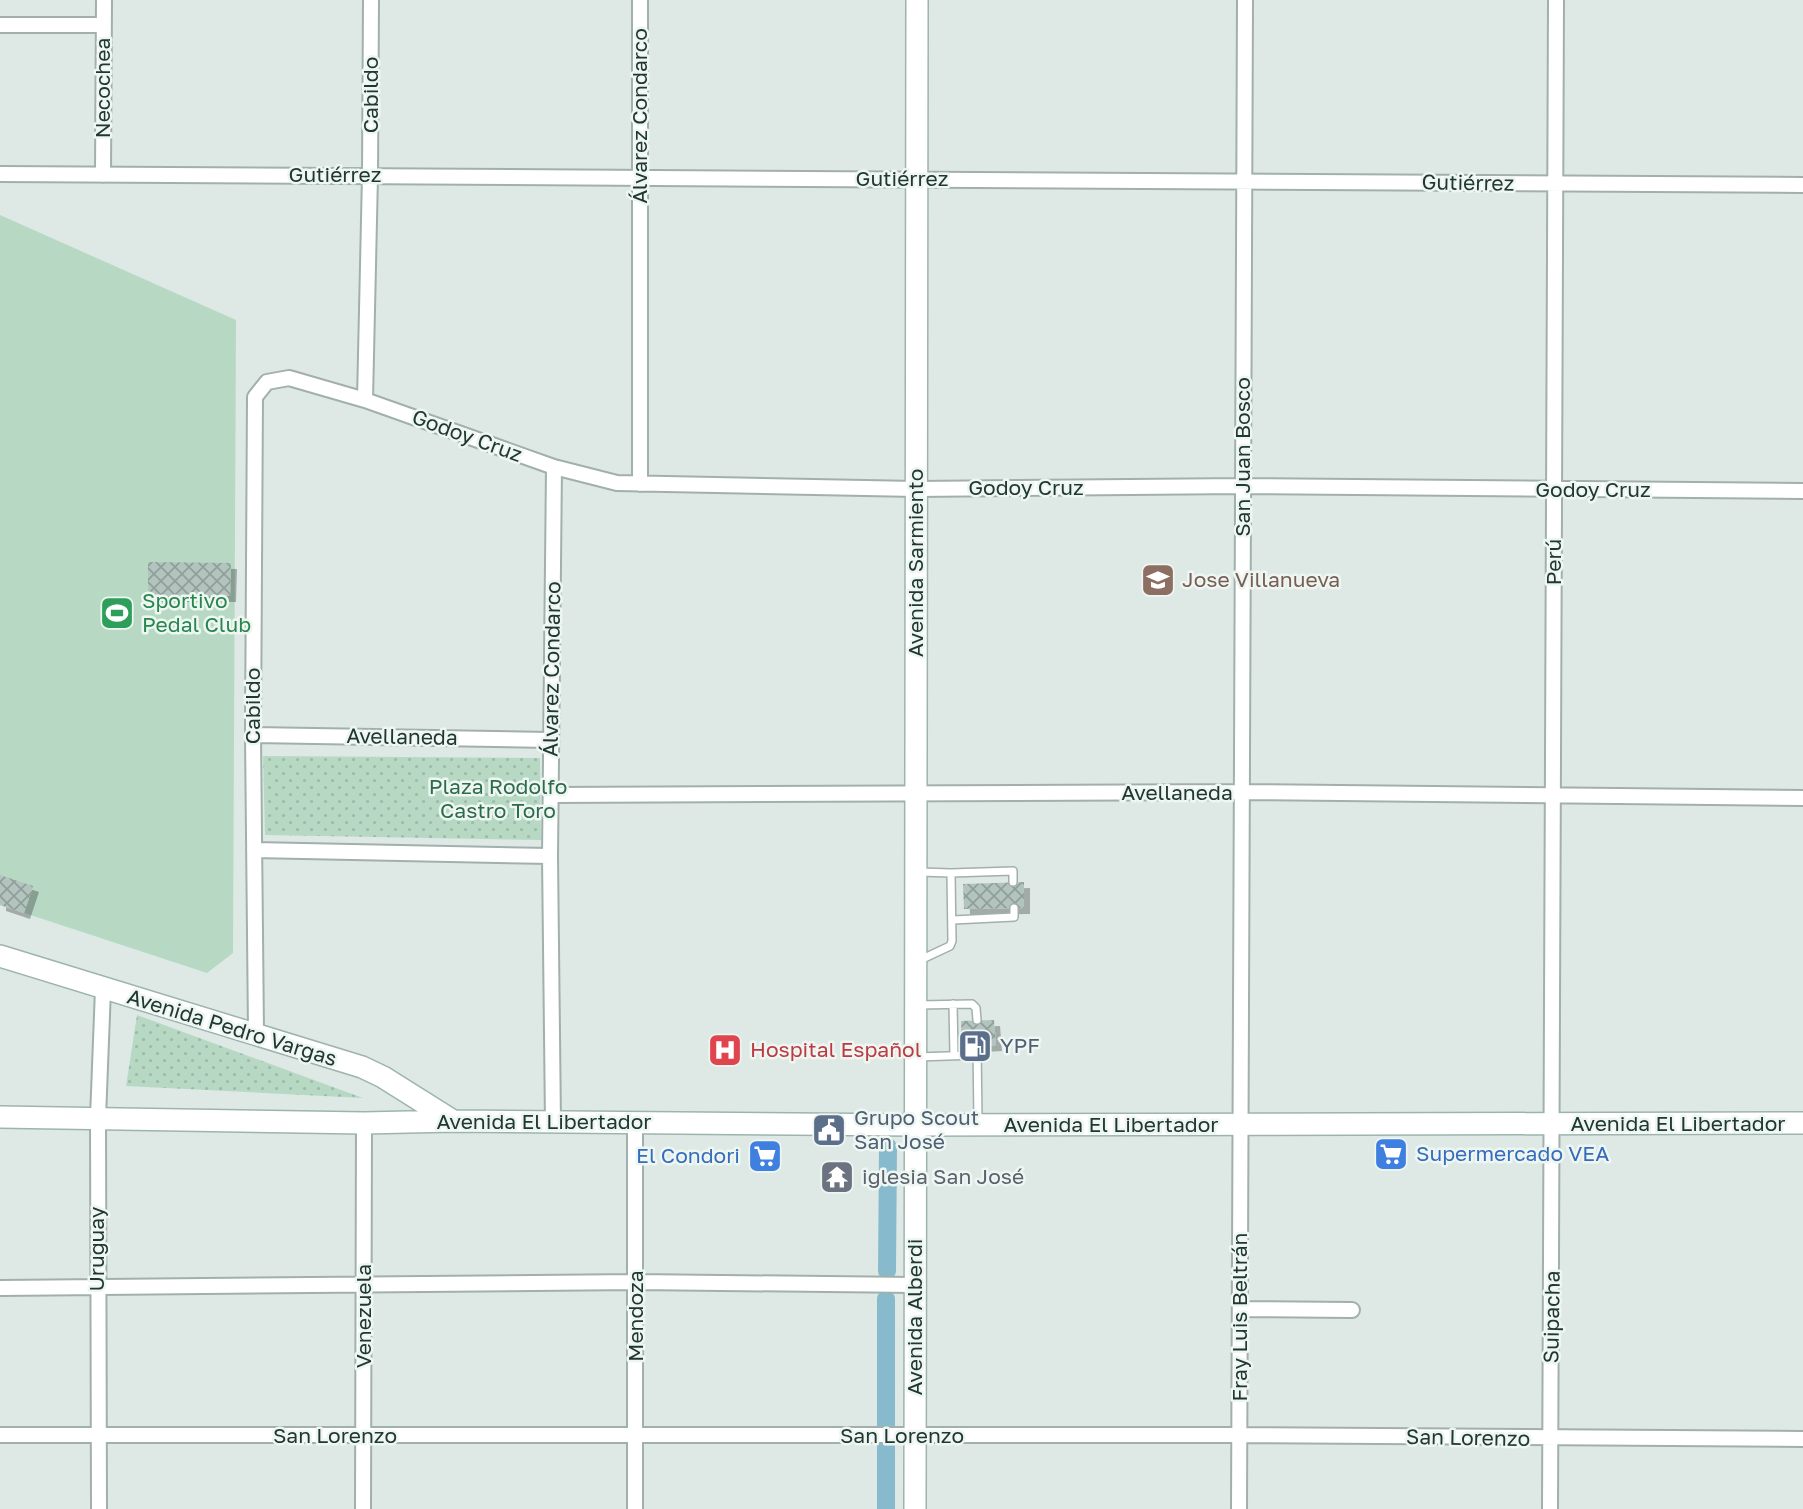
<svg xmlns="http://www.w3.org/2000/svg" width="1803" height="1509" font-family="'Golos Text',sans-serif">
<defs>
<pattern id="park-dots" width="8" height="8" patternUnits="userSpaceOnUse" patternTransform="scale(1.75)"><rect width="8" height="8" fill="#b7d9c4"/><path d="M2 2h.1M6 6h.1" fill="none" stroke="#9dbba9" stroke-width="1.8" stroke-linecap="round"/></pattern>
<pattern id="building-cross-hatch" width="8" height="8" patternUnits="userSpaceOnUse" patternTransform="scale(1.75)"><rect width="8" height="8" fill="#b3c3be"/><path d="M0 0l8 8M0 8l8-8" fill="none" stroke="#919f9b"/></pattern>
<filter id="shadow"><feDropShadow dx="6" dy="6" stdDeviation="0" flood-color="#0004"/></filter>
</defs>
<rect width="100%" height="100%" fill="#dee9e5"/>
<!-- park -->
<path fill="url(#park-dots)" d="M263,756L540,758L541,840L265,835Z
M137,1015L363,1098L126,1086Z"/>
<!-- garden -->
<path fill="#b7d9c4" d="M0,215L236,320L233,953L207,973L0,905Z"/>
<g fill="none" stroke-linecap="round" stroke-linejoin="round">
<!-- canal -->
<path stroke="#87bacc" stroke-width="18" d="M887,1271L888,1147
M886,1426V1299
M886,1509V1445"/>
</g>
<!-- building -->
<path fill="url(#building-cross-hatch)" filter="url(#shadow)" d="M148,562L231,563L230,596H148Z
M0,875L33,886L24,913L0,905Z
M1024,882V908L964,909L963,884Z
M994,1020L996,1045L962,1047L961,1021Z"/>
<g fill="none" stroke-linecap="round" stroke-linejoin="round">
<!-- lane casing -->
<g stroke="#a1b0ac" stroke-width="10">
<path id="lane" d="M920,872L951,873L1013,871V882
M953,920L1014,917V908
M918,961L950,946L952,941L951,873
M953,1004L954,1055
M918,1005L972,1004L976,1008L977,1020
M977,1046L978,1121
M917,1057L977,1055"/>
</g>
<!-- street casing -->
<g stroke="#a1b0ac" stroke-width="18">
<path id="street" d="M0,25H103
M0,174L1803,185
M103,175L104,0
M365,400L370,175L371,0
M640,484V0
M253,735L551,740
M551,795L1242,792L1803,798
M254,850L550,856
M256,1033L253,735L255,397L267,382L289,378L365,400L554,467L617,483L916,489L1243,486L1803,491
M553,1123L550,856L554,467
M635,1123V1509
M0,1288L636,1282L914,1285
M1240,1309L1352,1310
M0,1435H1239L1803,1439
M99,1509L98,1118L103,989
M363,1509L364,1123
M1239,1509L1245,0
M1550,1509L1556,0"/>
</g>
<!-- secondary casing -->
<g stroke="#9db4ae" stroke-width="24">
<path id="secondary" d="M0,956L362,1067L383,1077L453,1121
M0,1117L364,1123L453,1121L916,1125L1803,1123
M915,1509L917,0"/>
</g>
<!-- lane -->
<use href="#lane" stroke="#fff" stroke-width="7"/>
<!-- street -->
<use href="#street" stroke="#fff" stroke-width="14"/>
<!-- secondary -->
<use href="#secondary" stroke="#fff" stroke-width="21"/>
</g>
<!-- icons -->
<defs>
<g id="school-square" transform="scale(1.75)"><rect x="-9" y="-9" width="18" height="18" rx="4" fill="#8d6e63" stroke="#eef6f2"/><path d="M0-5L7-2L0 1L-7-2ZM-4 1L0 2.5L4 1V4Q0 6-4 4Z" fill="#fff"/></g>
<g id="stadium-square" transform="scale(1.75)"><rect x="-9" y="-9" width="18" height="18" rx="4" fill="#2e9e5b" stroke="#eef6f2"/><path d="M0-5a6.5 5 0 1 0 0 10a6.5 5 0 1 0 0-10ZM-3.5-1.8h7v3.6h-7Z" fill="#fff"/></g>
<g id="fuel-square" transform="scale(1.75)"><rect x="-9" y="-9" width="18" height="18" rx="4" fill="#5c6f8a" stroke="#eef6f2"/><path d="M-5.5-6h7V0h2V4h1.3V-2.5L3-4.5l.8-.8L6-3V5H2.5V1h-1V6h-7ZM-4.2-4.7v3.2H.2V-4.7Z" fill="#fff"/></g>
<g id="hospital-square" transform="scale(1.75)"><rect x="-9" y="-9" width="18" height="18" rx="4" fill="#e0444e" stroke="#eef6f2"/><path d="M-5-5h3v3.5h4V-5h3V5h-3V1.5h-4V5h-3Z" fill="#fff"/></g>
<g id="civic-square" transform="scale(1.75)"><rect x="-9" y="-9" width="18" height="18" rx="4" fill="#5c6f8a" stroke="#eef6f2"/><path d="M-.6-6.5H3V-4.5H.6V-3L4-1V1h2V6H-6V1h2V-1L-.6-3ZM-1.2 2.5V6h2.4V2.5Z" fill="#fff"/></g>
<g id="supermarket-square" transform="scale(1.75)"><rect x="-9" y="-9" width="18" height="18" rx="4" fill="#3f7fe0" stroke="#eef6f2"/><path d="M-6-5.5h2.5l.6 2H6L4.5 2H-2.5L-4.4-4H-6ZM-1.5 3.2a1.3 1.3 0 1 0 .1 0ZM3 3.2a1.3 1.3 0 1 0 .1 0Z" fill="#fff"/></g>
<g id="temple-square" transform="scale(1.75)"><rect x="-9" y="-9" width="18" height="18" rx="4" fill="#6b7280" stroke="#eef6f2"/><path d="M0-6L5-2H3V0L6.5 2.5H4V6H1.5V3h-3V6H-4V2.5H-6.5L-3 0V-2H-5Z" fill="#fff"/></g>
</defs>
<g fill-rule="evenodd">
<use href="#school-square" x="1158" y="580"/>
<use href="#stadium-square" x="117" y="613"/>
<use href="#fuel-square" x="975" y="1046"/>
<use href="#hospital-square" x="725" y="1050"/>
<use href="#civic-square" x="829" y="1130"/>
<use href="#supermarket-square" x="1391" y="1154"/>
<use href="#supermarket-square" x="765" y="1156"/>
<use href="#temple-square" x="837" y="1177"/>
</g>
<g text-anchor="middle" stroke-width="5" stroke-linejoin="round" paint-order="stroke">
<!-- street labels -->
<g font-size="21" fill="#203733" stroke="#eef6f2">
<text transform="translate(103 88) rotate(-90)" y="7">Necochea</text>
<text transform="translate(371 95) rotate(-90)" y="7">Cabildo</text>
<text transform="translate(640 116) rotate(-90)" y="7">Álvarez Condarco</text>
<text x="335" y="182">Gutiérrez</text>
<text x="902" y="186">Gutiérrez</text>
<text transform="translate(1468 183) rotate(1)" y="7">Gutiérrez</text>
<text transform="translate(467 436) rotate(20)" y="7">Godoy Cruz</text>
<text transform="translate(1243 457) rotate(-90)" y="7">San Juan Bosco</text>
<text x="1026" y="495">Godoy Cruz</text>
<text x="1593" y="497">Godoy Cruz</text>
<text transform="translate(1554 562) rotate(-90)" y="7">Perú</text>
<text transform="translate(916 563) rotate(-90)" y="7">Avenida Sarmiento</text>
<text transform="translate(552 669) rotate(-89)" y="7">Álvarez Condarco</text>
<text transform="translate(253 706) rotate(-90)" y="7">Cabildo</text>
<text transform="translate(402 737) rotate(1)" y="7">Avellaneda</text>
<text x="1177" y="800">Avellaneda</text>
<text transform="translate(232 1028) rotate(17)" y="7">Avenida Pedro Vargas</text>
<text x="544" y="1129">Avenida El Libertador</text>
<text x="1678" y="1131">Avenida El Libertador</text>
<text x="1111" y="1132">Avenida El Libertador</text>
<text transform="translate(97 1249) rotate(-90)" y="7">Uruguay</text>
<text transform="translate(364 1316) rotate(-90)" y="7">Venezuela</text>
<text transform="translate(636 1316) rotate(-90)" y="7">Mendoza</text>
<text transform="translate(915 1317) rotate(-90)" y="7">Avenida Alberdi</text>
<text transform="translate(1240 1317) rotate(-90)" y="7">Fray Luis Beltrán</text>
<text transform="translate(1552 1317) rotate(-89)" y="7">Suipacha</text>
<text x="335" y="1443">San Lorenzo</text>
<text x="902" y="1443">San Lorenzo</text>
<text transform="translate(1468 1438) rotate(1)" y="7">San Lorenzo</text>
</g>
<!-- education labels -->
<g font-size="21" fill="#785e54" stroke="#eef6f2" text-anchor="start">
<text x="1182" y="587">Jose Villanueva</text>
</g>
<!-- leisure labels -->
<g font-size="21" fill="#27864d" stroke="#eef6f2" text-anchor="start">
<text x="142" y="608">Sportivo<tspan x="142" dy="24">Pedal Club</tspan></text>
</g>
<!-- park labels -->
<g font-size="21" fill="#2d6b4c" stroke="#eef6f2">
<text x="498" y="794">Plaza Rodolfo<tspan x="498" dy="24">Castro Toro</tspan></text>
</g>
<!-- service labels -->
<g font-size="21" fill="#4e5e75" stroke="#eef6f2" text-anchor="start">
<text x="1000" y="1053">YPF</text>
<text x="854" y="1125">Grupo Scout<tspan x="854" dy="24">San José</tspan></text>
</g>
<!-- health labels -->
<g font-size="21" fill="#be3a42" stroke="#eef6f2" text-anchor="start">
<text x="750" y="1057">Hospital Español</text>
</g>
<!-- shop labels -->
<g font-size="21" fill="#366cbe" stroke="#eef6f2" text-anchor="start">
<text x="1416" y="1161">Supermercado VEA</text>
<text x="740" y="1163" text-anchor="end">El Condori</text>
</g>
<!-- worship labels -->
<g font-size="21" fill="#5b616d" stroke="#eef6f2" text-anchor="start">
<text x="862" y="1184">iglesia San José</text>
</g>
</g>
</svg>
